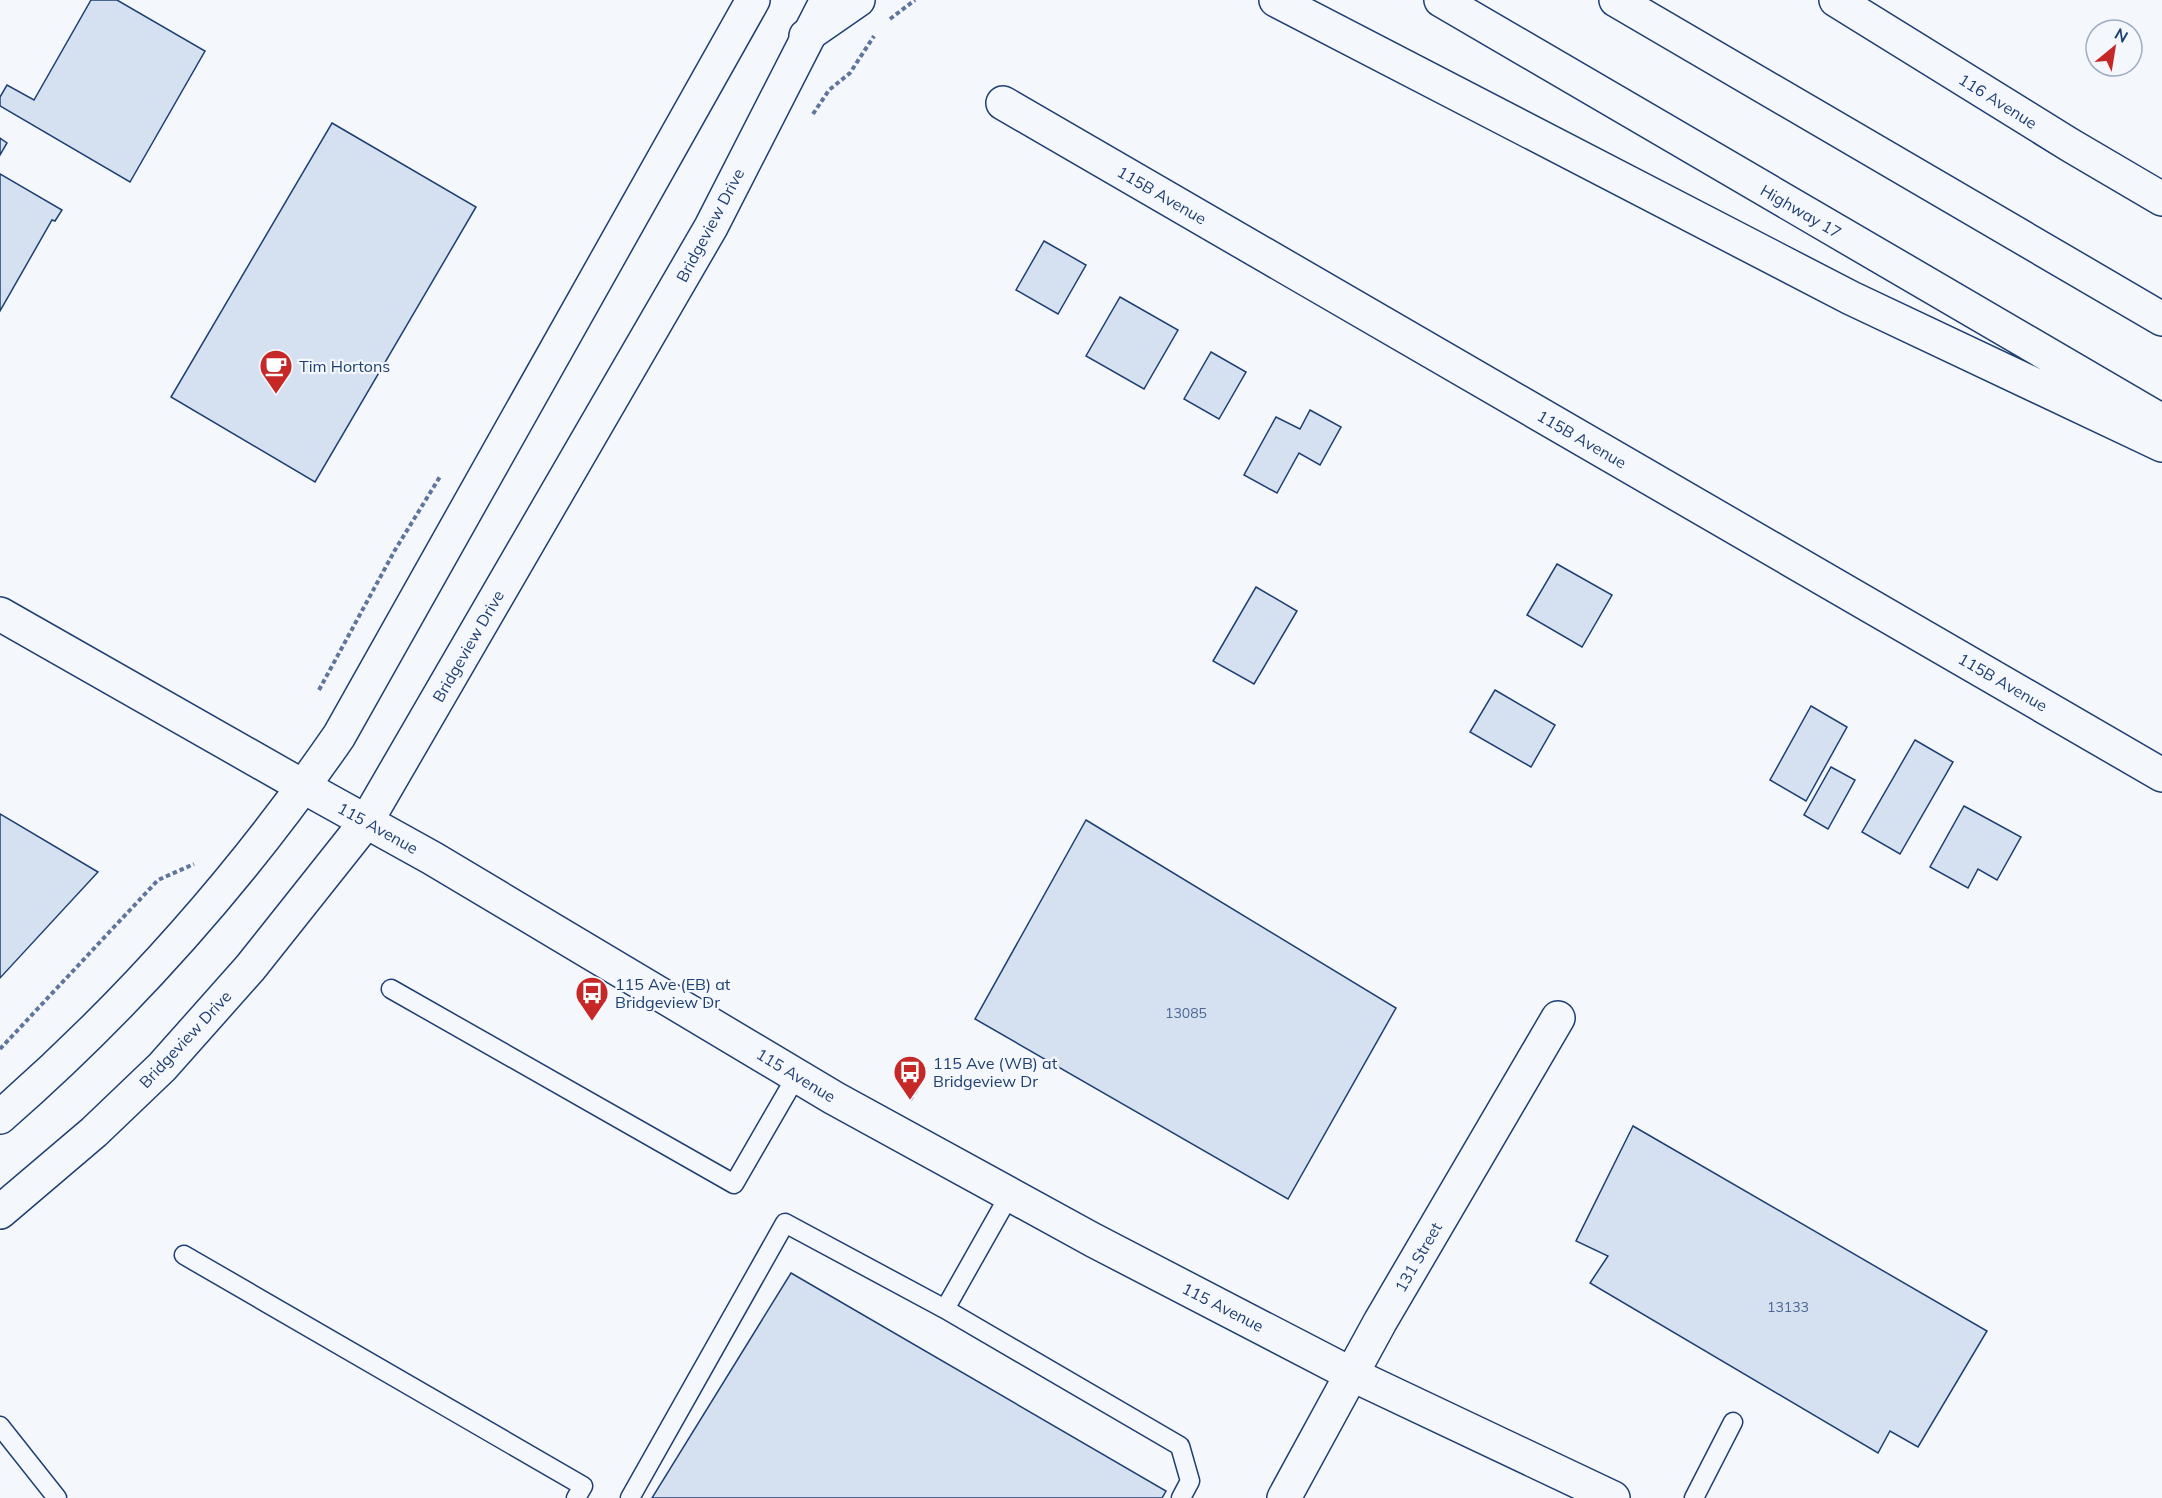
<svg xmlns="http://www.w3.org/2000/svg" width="2162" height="1498" font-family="Mulish,sans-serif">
<rect width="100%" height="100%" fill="#f4f7fb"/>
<!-- building -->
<path fill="#d5e0f0" stroke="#1d3f73" stroke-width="1.5" d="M91,0H117L205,51L130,182L0,106V97L7,85L34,100Z
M332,123L476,207L315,482L171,397Z
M0,138L7,143L0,155Z
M0,174L62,210L55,221L52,220L0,311Z
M1044,241L1086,265L1058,314L1016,290Z
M1120,297L1178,330L1144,389L1086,356Z
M1211,352L1246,372L1219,419L1184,399Z
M1310,410L1341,427L1320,465L1299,453L1277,493L1244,475L1276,417L1300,429Z
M1557,564L1612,595L1582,647L1527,615Z
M1256,587L1297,611L1254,684L1213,661Z
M1495,690L1555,725L1531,767L1470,732Z
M1811,706L1847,727L1806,801L1770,780Z
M1915,740L1953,762L1900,854L1862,832Z
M1831,767L1855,780L1828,829L1804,815Z
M1964,806L2021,837L1997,880L1978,869L1968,888L1930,867Z
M0,814L98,872L0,978Z
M1086,820L1396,1008L1288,1199L975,1019Z
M1633,1126L1987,1331L1918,1447L1890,1431L1878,1453L1590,1283L1608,1256L1576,1241Z
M791,1273L1166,1491L1162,1498H652Z"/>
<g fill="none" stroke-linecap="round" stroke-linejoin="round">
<!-- service casing -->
<g stroke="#1d3f73" stroke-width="21">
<path id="service" d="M391,989L734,1184L797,1075
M184,1255L583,1486L576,1498
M945,1309L1010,1194
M0,1426L57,1498
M630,1498L785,1223L945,1309L1180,1446L1190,1481L1181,1498
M1694,1498L1733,1422"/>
</g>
<!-- minor casing -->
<g stroke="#1d3f73" stroke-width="36">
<path id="minor" d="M1836,0L2070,145L2162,199
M1003,103L2162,775
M0,614L304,787
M1284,1498L1380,1322L1558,1018"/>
</g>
<!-- tertiary casing -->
<g stroke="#1d3f73" stroke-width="36">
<path id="tertiary" d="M304,787L432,858L834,1098L1093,1240L1351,1374L1613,1498"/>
</g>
<!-- primary casing -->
<g stroke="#1d3f73" stroke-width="36">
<path id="primary" d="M0,1117C127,1006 243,875 339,736L753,0
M0,1212L94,1132L162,1067L250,968L366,822L711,227L827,0"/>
</g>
<!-- trunk casing -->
<g stroke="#1d3f73" stroke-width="36">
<path id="trunk" d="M1276,0L1851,298L2162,445
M1441,0L2162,421
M1616,0L2162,319
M806,36L858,0"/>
</g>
<!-- path -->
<path stroke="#5e769c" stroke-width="4" stroke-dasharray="4.5 3" stroke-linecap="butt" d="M890,19L915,0
M813,114L829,90L850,73L874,36
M319,690L395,550L441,475
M0,1049L158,880L194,864
M910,1100L917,1089"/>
<!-- service -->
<use href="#service" stroke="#f4f7fb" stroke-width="18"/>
<!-- minor -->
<use href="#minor" stroke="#f4f7fb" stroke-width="33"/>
<!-- tertiary -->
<use href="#tertiary" stroke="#f4f7fb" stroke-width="33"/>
<!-- primary -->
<use href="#primary" stroke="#f4f7fb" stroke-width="33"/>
<!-- trunk -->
<use href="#trunk" stroke="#f4f7fb" stroke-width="33"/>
</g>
<!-- icons -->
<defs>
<g id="cafe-pin" transform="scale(1.725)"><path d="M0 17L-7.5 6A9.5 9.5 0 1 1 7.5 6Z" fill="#c62828" stroke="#f4f7fb"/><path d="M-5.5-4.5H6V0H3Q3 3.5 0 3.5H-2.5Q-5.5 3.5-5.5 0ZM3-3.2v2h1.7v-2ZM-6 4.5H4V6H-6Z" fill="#fff"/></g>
<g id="bus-pin" transform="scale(1.725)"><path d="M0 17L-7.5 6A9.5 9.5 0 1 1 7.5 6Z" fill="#c62828" stroke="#f4f7fb"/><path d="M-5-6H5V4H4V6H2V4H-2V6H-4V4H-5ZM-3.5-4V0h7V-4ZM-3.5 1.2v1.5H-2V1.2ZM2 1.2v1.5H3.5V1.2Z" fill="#fff"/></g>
</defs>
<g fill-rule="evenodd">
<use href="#cafe-pin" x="276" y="366"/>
<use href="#bus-pin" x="592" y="993"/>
<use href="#bus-pin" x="910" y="1072"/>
</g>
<g text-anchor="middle" stroke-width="4.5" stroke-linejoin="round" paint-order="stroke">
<!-- number labels -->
<g font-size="14" fill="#4b6792">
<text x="1186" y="1018">13085</text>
<text x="1788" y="1312">13133</text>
</g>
<!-- street labels -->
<g font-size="16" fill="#1d3f73" stroke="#f4f7fb">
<text transform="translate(1998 101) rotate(32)" y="6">116 Avenue</text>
<text transform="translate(1162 195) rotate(30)" y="6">115B Avenue</text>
<text transform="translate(1801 211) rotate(30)" y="6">Highway 17</text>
<text transform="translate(710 225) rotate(-62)" y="6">Bridgeview Drive</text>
<text transform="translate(1582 439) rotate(30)" y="6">115B Avenue</text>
<text transform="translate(468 646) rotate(-60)" y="6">Bridgeview Drive</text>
<text transform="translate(2003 682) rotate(30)" y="6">115B Avenue</text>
<text transform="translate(378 828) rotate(29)" y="6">115 Avenue</text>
<text transform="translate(185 1039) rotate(-47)" y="6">Bridgeview Drive</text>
<text transform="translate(796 1075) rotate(31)" y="6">115 Avenue</text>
<text transform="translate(1418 1257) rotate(-60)" y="6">131 Street</text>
<text transform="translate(1223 1307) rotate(27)" y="6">115 Avenue</text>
</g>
<!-- poi labels -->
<g font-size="16" fill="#1d3f73" stroke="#f4f7fb" text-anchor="start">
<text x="299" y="372">Tim Hortons</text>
<text x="615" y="990">115 Ave (EB) at<tspan x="615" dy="18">Bridgeview Dr</tspan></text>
<text x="933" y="1069">115 Ave (WB) at<tspan x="933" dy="18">Bridgeview Dr</tspan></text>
</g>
</g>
<!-- north arrow -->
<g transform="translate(2114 48) rotate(30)"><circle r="28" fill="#f4f7fb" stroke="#9eadc5" stroke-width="1.5"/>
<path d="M0-4.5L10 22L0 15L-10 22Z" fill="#c62828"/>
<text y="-9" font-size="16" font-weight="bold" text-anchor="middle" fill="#1d3f73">N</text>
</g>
</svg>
